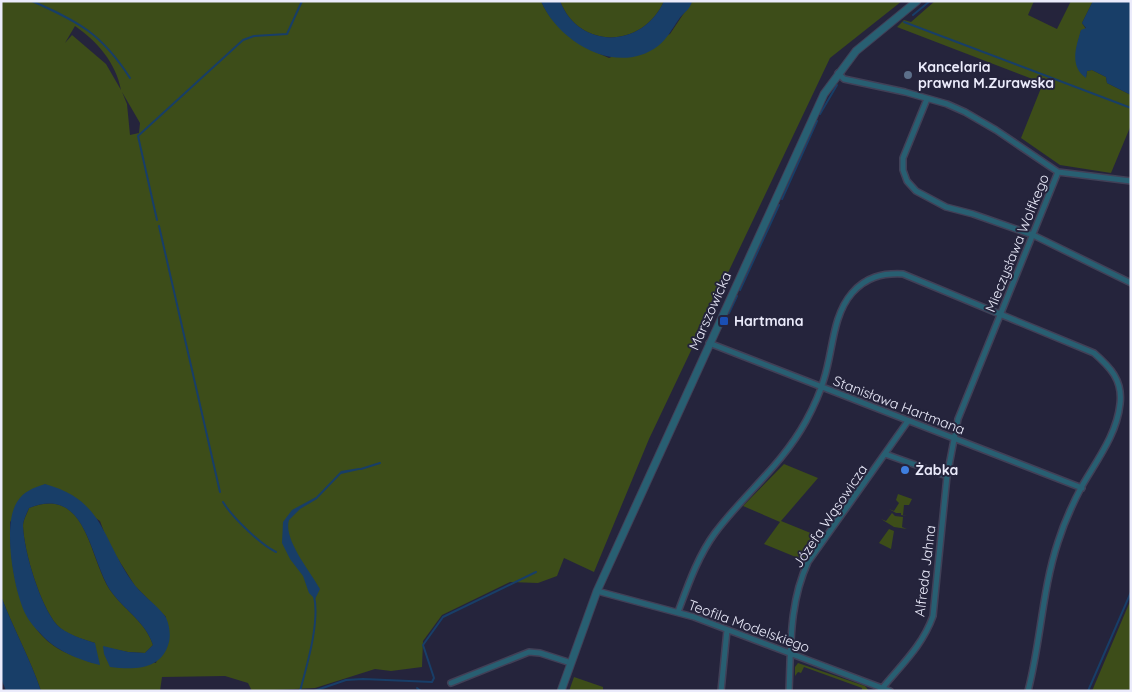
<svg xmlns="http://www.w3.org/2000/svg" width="1132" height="692" font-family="Quicksand,sans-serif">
<rect width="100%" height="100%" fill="#25243c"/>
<!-- green -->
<path fill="#3d4d19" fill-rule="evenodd" d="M1,1H541C553,29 582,47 609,58L670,34L692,1H902L830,58L649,439L594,572L564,558L557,576L538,583L510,582L442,615L423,641L422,667L391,671L375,669L315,688L252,691L248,683L225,676L162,677L160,691H41C30,658 13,628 1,596ZM75,26C97,41 116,63 121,90L106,64L72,35L65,43ZM122,92L140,123L139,133L130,135L127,104ZM45,484L100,521L108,543L135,586L166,617L156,663L103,647L128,652L145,653L153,645C146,623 127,612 113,594C88,563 90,484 29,508C27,514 23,520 23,526C24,552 40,605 57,625C66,635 83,639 95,643L93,663C80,658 65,654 54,646C16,619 10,565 10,522Z
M560,1H664C643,49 579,50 560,1Z
M935,1H1034L1028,15L1057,29L1071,1H1093L1082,23L1086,29L1081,31C1075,53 1073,58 1086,77L1087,71L1092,70L1106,77L1107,83L1131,95V125L1111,173L1060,165L1021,138L1043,83L897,27L904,20L911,22Z
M784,464L818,478L781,521L818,536L803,560L764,544L780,522L743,506Z
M898,494L912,499L909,505H904L903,515L908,516L901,515V513H896L889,509L894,511L899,503L896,500Z
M892,513L895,516L903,517L902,527L907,529L894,527L881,519L886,521Z
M889,529L894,531L891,549L879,543Z
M1131,599V691H1092Z
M798,663L865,686L869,691H862V688L804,667L801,673L798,672L795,676V667Z
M574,677L603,687V691H569Z"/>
<!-- water -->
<path fill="#183e68" d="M541,1H560C579,50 643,49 664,1H692C691,9 683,13 679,19C672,29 667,39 658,46C617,77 558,42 541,1Z
M1093,1L1131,2V95L1107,83L1106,77L1092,70L1087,71L1086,78C1069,66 1076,47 1081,30L1086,28L1082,23Z
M359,468L363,469L341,474L317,499L300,509L289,520C283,539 310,571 320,589L315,599L309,593L303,576L290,559L282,543L283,522L292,510L316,497L341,471Z
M45,484C103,500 101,536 131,580C140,594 155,603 165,616C169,622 171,635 169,642C162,670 135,670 110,667L104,654L103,646L128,652L145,653L153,645C146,623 127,612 113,594C89,563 89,484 29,508C27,513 23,520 23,526C24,552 40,605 57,625C66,634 83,639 95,643L100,665C79,660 54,650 40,633C35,628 29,621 26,615C14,592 2,525 17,502C24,491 33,488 45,484Z
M1,596C13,628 30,658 41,691H6L1,678Z"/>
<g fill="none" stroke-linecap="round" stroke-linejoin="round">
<!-- stream -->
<path stroke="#183e68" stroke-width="2" d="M32,1C79,22 101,33 130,78
M913,15L930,1
M904,22L1131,108
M820,114L837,85
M782,199L817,121
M157,220L138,136L243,40L254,36L287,34L302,1
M159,226L220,492
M740,290L779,205
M729,313L737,296
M361,469L380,463
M223,502C232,517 261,545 276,552
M417,688L421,691
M300,691C307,665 320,622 314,596
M314,691L346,680L363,679L432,682L434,678L423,645L443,617L536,572
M1088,691L1131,592"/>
<!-- minor casing -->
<g stroke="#414057" stroke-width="8">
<path id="minor" d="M838,73L844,79L905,92L947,104L965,112L996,130L1058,172L1131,181
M927,99L903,158V170L907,181L916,191L946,207L973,214L1033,235L1131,283
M709,343L1082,488
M885,454L947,476
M597,591L694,617L890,691
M678,612C688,585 698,556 715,533C744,494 782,465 806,421C813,408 820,393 824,379C833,352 832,316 852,293C866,277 882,273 903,274L1094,353C1110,367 1123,380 1120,404C1117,434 1097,460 1082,486C1073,503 1064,523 1058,542C1042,590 1041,641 1028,691
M451,683L529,652L540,653L571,663
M721,691L727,630
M789,691C791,646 789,603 808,562L908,421
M880,691C900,666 922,647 933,616L947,476L958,419L1058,172"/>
</g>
<!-- tertiary casing -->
<g stroke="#414057" stroke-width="9">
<path id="tertiary" d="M561,691L597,591L824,94L856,51L917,1"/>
</g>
<!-- minor -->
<use href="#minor" stroke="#285f72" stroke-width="5"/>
<!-- tertiary -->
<use href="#tertiary" stroke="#285f72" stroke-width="7"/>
</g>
<!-- markers -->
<circle fill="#5c6f8a" stroke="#25243c" stroke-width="2" cx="908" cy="75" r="5"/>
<rect fill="#1a4fb4" stroke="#25243c" stroke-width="2" x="719" y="316" width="10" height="10" rx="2.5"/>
<circle fill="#3f7fe0" stroke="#25243c" stroke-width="2" cx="905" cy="470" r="5"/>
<g text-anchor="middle" stroke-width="4" stroke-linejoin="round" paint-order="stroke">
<!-- poi labels -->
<g font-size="14" font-weight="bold" fill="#ebebfb" stroke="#25243c" text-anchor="start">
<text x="918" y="72">Kancelaria<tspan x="918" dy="16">prawna M.Zurawska</tspan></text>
<text x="734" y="326">Hartmana</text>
<text x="915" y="475">Żabka</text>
</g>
<!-- street labels -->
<g font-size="14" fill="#ebebfb" stroke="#25243c">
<text transform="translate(1017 243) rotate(-68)" y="5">Mieczysława Wolfkego</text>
<text transform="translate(710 311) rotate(-66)" y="5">Marszowicka</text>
<text transform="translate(899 405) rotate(21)" y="5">Stanisława Hartmana</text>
<text transform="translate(830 516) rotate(-56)" y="5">Józefa Wąsowicza</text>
<text transform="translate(925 571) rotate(-83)" y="5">Alfreda Jahna</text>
<text transform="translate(749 626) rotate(20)" y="5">Teofila Modelskiego</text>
</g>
</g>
<!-- border -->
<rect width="1132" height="692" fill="none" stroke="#ebebfb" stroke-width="5"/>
</svg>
